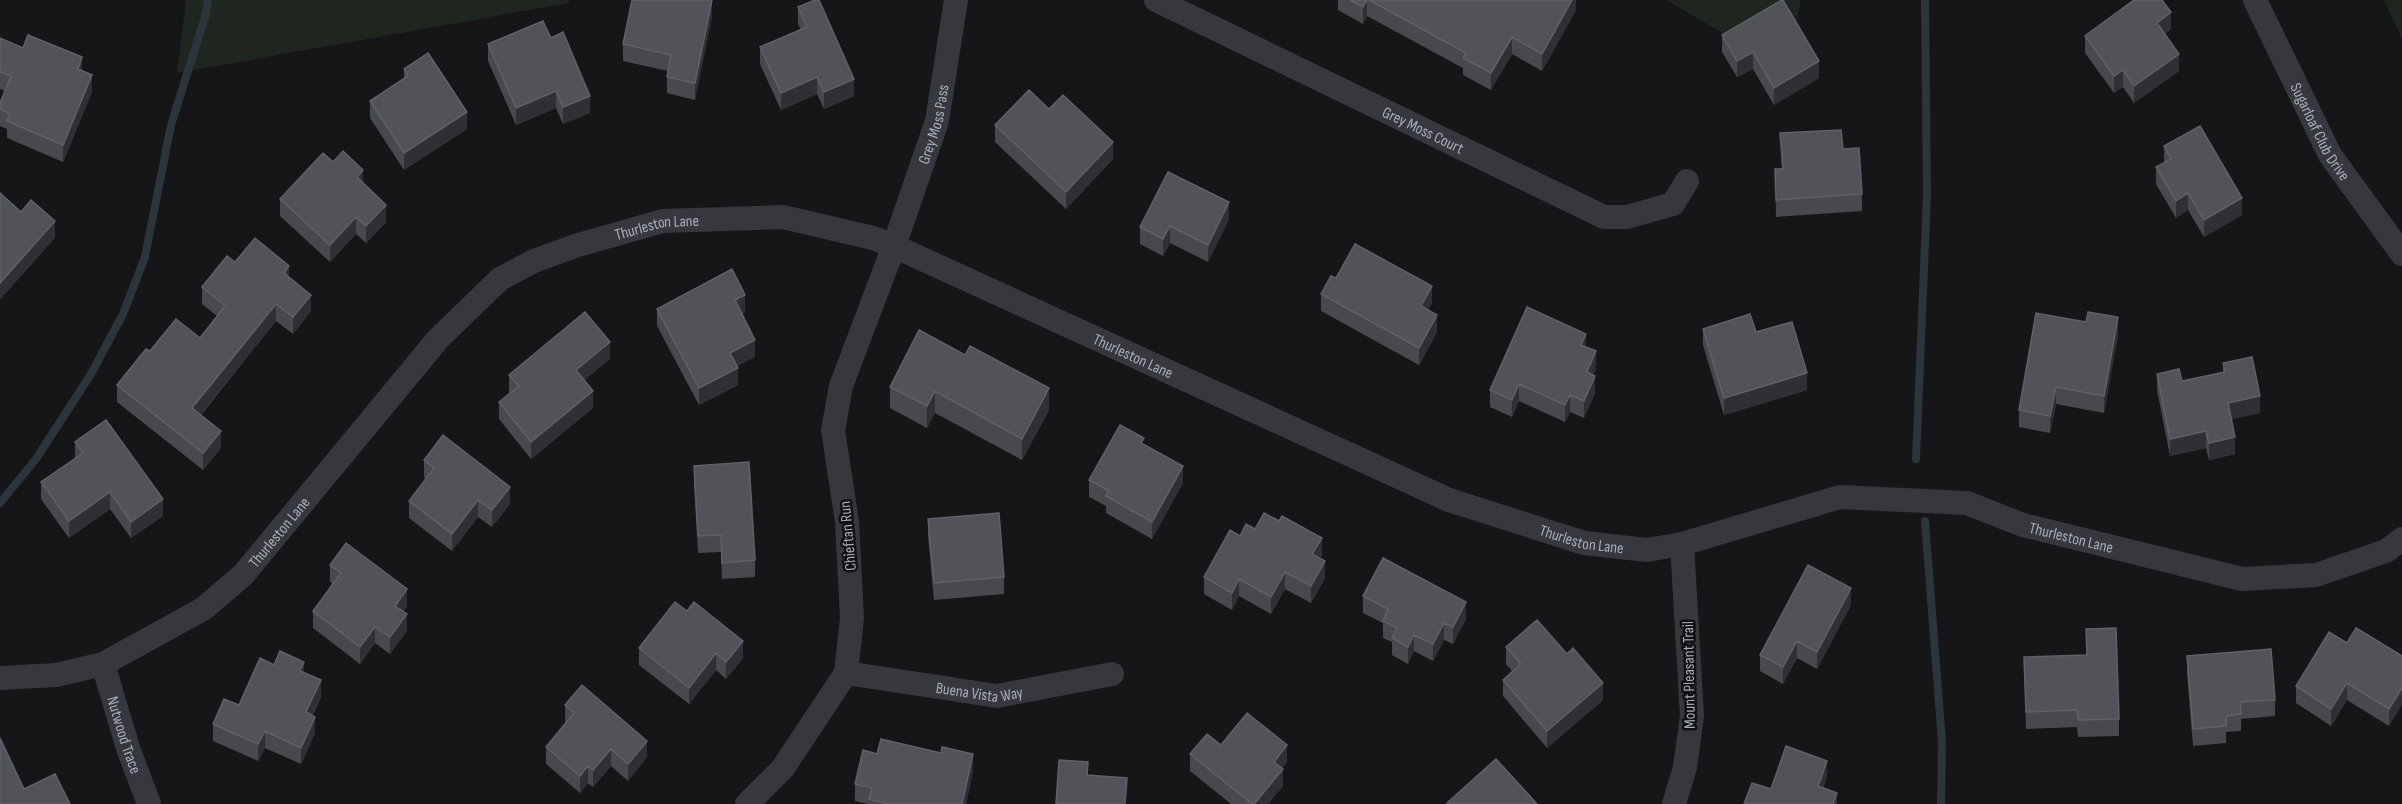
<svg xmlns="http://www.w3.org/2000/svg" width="2402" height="804" font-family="'Sofia Sans Condensed',sans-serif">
<rect width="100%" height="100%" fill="#161618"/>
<!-- green -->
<path fill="#1e261f" d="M186,0H569V3L177,73Z
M1666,0H1801L1786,70Z
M2384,0H2402V39Z"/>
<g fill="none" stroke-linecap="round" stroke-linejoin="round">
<!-- stream -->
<path stroke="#2c353c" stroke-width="8" d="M1916,459L1927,194L1925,0
M0,503L36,459L91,374L123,314L145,257L171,125L206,14L208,0
M1925,521L1942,742L1941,804"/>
<!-- street -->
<g stroke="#37383d" stroke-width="24">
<path id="s1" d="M1156,0L1604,217H1627L1673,204L1687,181"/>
<path id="s2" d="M2255,0L2330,155L2402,254"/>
<path id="s3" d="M103,664L128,748L149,804"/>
<path id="s4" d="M846,673L997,696L1112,674"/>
<path id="s5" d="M0,678L56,675L103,664L203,609L243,575L438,339L500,279L534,261L578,245L663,221L783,217L873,238L894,246L1449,500L1584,543L1647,550L1682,544L1840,497L1967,503L2023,525L2242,579L2316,575L2386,551L2402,539"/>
<path id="s6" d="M747,804L783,768L846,673L852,618L847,522L833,430L841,386L894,246L937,121L956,0"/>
<path d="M1674,804L1685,767L1692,716L1682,544"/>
</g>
</g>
<!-- wall -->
<path fill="#47494d" d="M1338,0H1576V10L1542,71L1512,54L1491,90L1463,75V68L1367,16L1363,24L1338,10Z
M798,7L854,96L824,109L817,94L781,110L760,64V47L801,30L798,24Z
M712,16L695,100L667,93V77L668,71L623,61V44Z
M2171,29L2165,34L2179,71L2134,103L2123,87L2114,93L2085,53V36Z
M1722,35L1819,78L1774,105L1753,69L1737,77L1722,52Z
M0,38L82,71L92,92L63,162L7,138V129L0,126V103L5,91L0,89Z
M551,38L590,113L563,124L556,108L516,125L488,61V44Z
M404,69L467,129L404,170L370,118V101L404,79Z
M1049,109L1113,159L1066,209L995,142V125Z
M1780,133L1862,194V211L1776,217L1775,169H1782Z
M2164,146L2242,215L2204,237L2188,210L2176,218L2156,184V167L2164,163Z
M333,162L363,183L386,222L366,243L356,234L330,262L280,216V199Z
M1229,219L1208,262L1170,243L1163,256L1140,244V227Z
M235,262L289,277L311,311L293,334L276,321L201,415L221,448L203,470L117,402V385L150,351L200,338L217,316L202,304V287Z
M1336,278L1432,303L1428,310L1437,332L1419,365L1321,311V294Z
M657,309L745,312L742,314L755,357L736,366L738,385L699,405L657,326Z
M1703,329L1756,332L1807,390L1724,415L1703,345Z
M919,330L1049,410L1022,460L935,413L927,428L890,408V387Z
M2118,334L2104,413L2056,404L2050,433L2019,427V410Z
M1586,347L1596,368L1593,375L1595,393L1584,418L1570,412L1565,422L1519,401L1512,417L1490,407V390Z
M610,359L584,380L593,408L531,459L499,419V402L510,393L509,392V375Z
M2223,363L2260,413L2232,419L2235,454L2209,460L2206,448L2170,456L2157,390V374L2182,381L2223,372Z
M75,442L163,516L131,538L110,509L69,538L41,499V482L75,459Z
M1144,445L1183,483L1152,539L1106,513V506L1089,497V480Z
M424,460L510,504L492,527L478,517L452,551L409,518V501L426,479L424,477Z
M694,466L755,560V577L722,579L721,552L698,553L694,483Z
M928,519L1004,577V594L934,600L928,536Z
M1255,529L1322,555L1320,558L1325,578L1311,603L1285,589L1271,614L1239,596L1232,610L1204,594V577L1240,536Z
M330,565L407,606L403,612L407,631L390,654L375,643L360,664L313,628V611L333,584L330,582Z
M1363,596L1466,619L1453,644L1444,640L1433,661L1414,651L1408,664L1392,655V642L1383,638V623L1363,613Z
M1851,605L1817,669L1797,658L1783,684L1760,671V655Z
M687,611L743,658L726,679L716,670L689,704L639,665V648Z
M2086,629L2119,719V736L2078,737L2077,727L2026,729L2024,657L2086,655Z
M2347,643L2402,656L2389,726L2347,700L2331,726L2296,703V686Z
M1506,647L1567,654L1603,700L1547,748L1503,696V680L1512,671L1506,664Z
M2187,656L2275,700V716L2241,719V731L2226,732V743L2193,746L2187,673Z
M274,665L304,673L321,697L313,715L315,733L301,764L265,748L258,761L213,741V724L239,705Z
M565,705L647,757L628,781L611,766L593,787L588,783L580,793L546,764V747L566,723L565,722Z
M1221,745L1287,762L1282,768L1283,786L1268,804H1231L1190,771V754Z
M877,754L973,771L966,804H868L855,801V784Z"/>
<!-- shaded-wall -->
<path fill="#2f3033" d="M712,0V16L695,100V83Z
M1367,0V16L1363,24V7Z
M1572,0H1576V10L1542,71V54Z
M2171,12V29L2157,40V23Z
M1512,37V54L1491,90V73Z
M1753,52V69L1737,77V61Z
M2179,54V71L2134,103V86Z
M82,57V74L78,69Z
M1819,61V78L1774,105V88Z
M2123,70V87L2114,93V76Z
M92,75V92L63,162V145Z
M817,77V94L781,110V93Z
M854,79V96L824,109V92Z
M556,91V108L516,125V108Z
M590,96V113L563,124V107Z
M467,112V129L404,170V153Z
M1113,142V159L1066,209V192Z
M363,170V187L357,177Z
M2188,193V210L2176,218V201Z
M2242,198V215L2204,237V220Z
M1229,202V219L1208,262V245Z
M386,205V222L366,243V226Z
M356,217V234L330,262V245Z
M55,221V238L0,300V283Z
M1170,226V243L1163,256V239Z
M289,266V283L284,273Z
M1432,286V303L1421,323V306Z
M311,295V311L293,334V317Z
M745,295V312L735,317V300Z
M276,304V321L192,425V408Z
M1437,315V332L1419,365V348Z
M2118,317V334L2104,413V396Z
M1586,334V351L1581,345Z
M755,340V357L730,370V353Z
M610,342V359L576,387V370Z
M1596,351V368L1587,389V372Z
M738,368V385L699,405V388Z
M1807,373V390L1724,415V398Z
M1595,376V393L1584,418V401Z
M1519,384V401L1512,417V400Z
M2056,387V404L2050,433V416Z
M1049,388V410L1022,460V439Z
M593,391V408L531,459V442Z
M935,391V413L927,428V406Z
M1570,395V412L1565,422V405Z
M2260,396V413L2228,420V403Z
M221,431V448L203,470V453Z
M2206,431V448L2170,456V439Z
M2235,437V454L2209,460V443Z
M1183,466V483L1152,539V522Z
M510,487V504L492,527V510Z
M110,492V509L69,538V521Z
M163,499V516L131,538V522Z
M478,500V517L452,551V534Z
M1322,538V555L1312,571V554Z
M1325,561V578L1311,603V586Z
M1285,572V589L1271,614V597Z
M1239,579V596L1232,610V593Z
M1851,588V605L1817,669V652Z
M407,589V606L395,623V606Z
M1466,602V619L1453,644V627Z
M407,614V631L390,654V637Z
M1444,623V640L1433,661V644Z
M375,627V643L360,664V647Z
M1414,635V651L1408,664V647Z
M743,641V658L726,679V662Z
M1797,641V658L1783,684V667Z
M716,653V670L689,704V688Z
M304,662V679L300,671Z
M321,680V697L306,729V712Z
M1603,683V700L1547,748V731Z
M2347,683V700L2331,726V709Z
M2402,688V705L2389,726V709Z
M315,717V733L301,764V748Z
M265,731V748L258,761V744Z
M647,741V757L628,781V764Z
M1287,745V762L1274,778V762Z
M611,749V766L593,787V770Z
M973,754V771L966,804H962Z
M1827,761V778L1818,803V786Z
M588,766V783L580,793V776Z
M1283,769V786L1268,804H1254Z
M1837,793V804H1833Z"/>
<!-- building -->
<path fill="#525359" stroke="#5f6168" stroke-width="1.5" d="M632,0H712L695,83L667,77L671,55L623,44Z
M815,0H819L854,79L824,92L817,77L781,93L760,47L807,27L798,7Z
M1350,0H1367L1363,7Z
M1369,0H1572L1542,54L1512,37L1491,73L1463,58L1466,53Z
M1782,0H1783L1819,61L1774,88L1753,52L1737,61L1722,35Z
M2134,0H2162L2171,12L2157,23L2179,54L2134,86L2123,70L2114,76L2085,36Z
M543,21L551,38L563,32L590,96L563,107L556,91L516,108L488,44Z
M28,35L82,57L78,69L92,75L63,145L7,121L10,114L0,109V103L11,76L0,72V38L23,48Z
M428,53L467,112L404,153L370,101L408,76L404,69Z
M1029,90L1049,109L1063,95L1113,142L1066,192L995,125Z
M2200,126L2242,198L2204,220L2188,193L2176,201L2156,167L2171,159L2164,146Z
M1841,130L1843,149L1859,148L1862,194L1776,200L1775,169H1783L1780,133Z
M343,151L363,170L357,177L386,205L366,226L356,217L330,245L280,199L323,153L333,162Z
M1168,172L1229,202L1208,245L1170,226L1163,239L1140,227Z
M0,193L21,212L31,200L55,221L0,283Z
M255,238L289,266L284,273L311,295L293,317L276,304L192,408L221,431L203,453L117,385L146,349L150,351L176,319L200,338L225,306L202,287L227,256L235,262Z
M1355,244L1432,286L1421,306L1437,315L1419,348L1321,294L1331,276L1336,278Z
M732,269L745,295L735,300L755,340L730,353L738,368L699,388L657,309Z
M1527,307L1586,334L1581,345L1596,351L1587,372L1595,376L1584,401L1570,395L1565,405L1519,384L1512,400L1490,390Z
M585,312L610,342L576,370L593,391L531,442L499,402L519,386L509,375Z
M2088,312L2118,317L2104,396L2056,387L2050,416L2019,410L2036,313L2086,322Z
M1750,314L1756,332L1792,322L1807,373L1724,398L1703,329Z
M919,330L965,355L970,346L1049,388L1022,439L935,391L927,406L890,387Z
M2252,357L2260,396L2228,403L2235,437L2209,443L2206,431L2170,439L2157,374L2179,369L2182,381L2225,372L2223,363Z
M106,420L163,499L131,522L110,492L69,521L41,482L83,453L75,442Z
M1120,425L1144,438L1141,443L1183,466L1152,522L1106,496L1109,491L1089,480Z
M443,435L510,487L492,510L478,500L452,534L409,501L434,468L424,460Z
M749,462L755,560L722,563L721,535L698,536L694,466Z
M999,513L1004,577L934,583L928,519Z
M1264,513L1279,521L1282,516L1322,538L1312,554L1325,561L1311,586L1285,572L1271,597L1239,579L1232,593L1204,577L1230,530L1240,536L1246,524L1255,529Z
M346,543L407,589L395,606L407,614L390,637L375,627L360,647L313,611L341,573L330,565Z
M1383,558L1466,602L1453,627L1444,623L1433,644L1414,635L1408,647L1392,638L1397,628L1383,621L1388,609L1363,596Z
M1808,565L1851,588L1817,652L1797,641L1783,667L1760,655Z
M675,602L687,611L694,602L743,641L726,662L716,653L689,688L639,648Z
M1537,620L1567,654L1573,648L1603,683L1547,731L1503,680L1521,664L1506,647Z
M2116,628L2119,719L2078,720L2077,710L2026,712L2024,657L2087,655L2086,629Z
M2356,628L2402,656V688L2389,709L2347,683L2331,709L2296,686L2329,632L2347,643Z
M2271,649L2275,700L2240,702L2241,714L2226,716V726L2193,729L2187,656Z
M280,651L304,662L300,671L321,680L306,712L315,717L301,748L265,731L258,744L213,724L224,699L239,705L260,658L274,665Z
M582,685L647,741L628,764L611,749L593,770L588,766L580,776L546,747L574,713L565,705Z
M1247,713L1287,745L1274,762L1283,769L1254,804H1252L1190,754L1207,734L1221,745Z
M0,738L24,789L55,774L70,804H0Z
M881,739L941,753L942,747L973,754L962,804H889L869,799L872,788L855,784L863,750L877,754Z
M1786,746L1827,761L1818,786L1837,793L1833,804H1744L1752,783L1771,789Z
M1496,759L1537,804H1448L1447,803Z
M1059,760L1088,762L1087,775L1127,778L1125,804H1056Z"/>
<g text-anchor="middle" stroke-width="5" stroke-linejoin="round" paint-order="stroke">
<!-- street labels -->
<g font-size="16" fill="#a8adb8" stroke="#111113">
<text dy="6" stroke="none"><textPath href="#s6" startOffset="732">Grey Moss Pass</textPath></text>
<text dy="6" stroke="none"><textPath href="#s1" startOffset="297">Grey Moss Court</textPath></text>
<text dy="6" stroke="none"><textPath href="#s2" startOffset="147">Sugarloaf Club Drive</textPath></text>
<text dy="6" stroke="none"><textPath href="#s5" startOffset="830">Thurleston Lane</textPath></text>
<text dy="6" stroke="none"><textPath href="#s5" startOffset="1335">Thurleston Lane</textPath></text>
<text dy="6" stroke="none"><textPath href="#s5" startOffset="327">Thurleston Lane</textPath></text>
<text transform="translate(847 536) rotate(-95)" y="6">Chieftan Run</text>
<text dy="6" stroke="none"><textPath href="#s5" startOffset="1821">Thurleston Lane</textPath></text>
<text dy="6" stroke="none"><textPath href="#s5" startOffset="2325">Thurleston Lane</textPath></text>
<text transform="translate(1688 675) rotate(-91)" y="6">Mount Pleasant Trail</text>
<text dy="6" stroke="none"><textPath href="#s4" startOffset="135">Buena Vista Way</textPath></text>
<text dy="6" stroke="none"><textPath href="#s3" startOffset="74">Nutwood Trace</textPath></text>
</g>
</g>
</svg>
